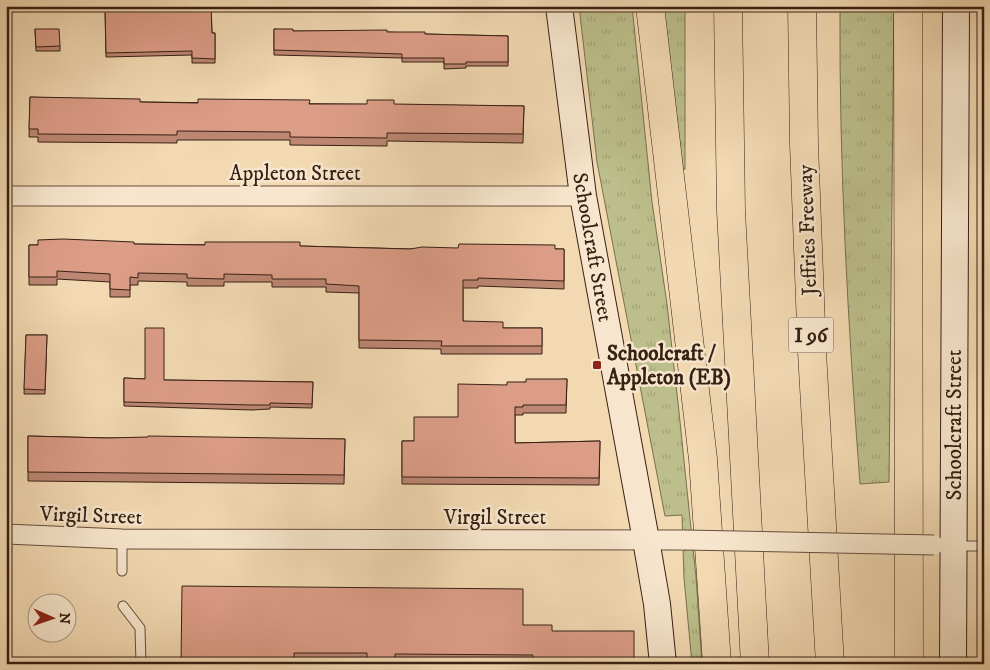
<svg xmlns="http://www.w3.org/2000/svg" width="990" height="670" font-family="'IM FELL DW Pica',serif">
<defs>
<pattern id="grass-tufts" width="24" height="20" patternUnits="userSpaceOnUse" patternTransform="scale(1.25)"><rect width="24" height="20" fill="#bcbf8b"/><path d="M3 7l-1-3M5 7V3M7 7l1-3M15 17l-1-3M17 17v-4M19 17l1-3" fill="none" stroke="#a2a477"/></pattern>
<pattern id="park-crowns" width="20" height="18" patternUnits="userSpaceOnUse" patternTransform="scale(1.25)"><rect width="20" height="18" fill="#bcbf8b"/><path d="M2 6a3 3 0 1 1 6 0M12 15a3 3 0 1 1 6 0" fill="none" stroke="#a2a477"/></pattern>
</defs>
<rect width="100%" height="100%" fill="#f2d9b2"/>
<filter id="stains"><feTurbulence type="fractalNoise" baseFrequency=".004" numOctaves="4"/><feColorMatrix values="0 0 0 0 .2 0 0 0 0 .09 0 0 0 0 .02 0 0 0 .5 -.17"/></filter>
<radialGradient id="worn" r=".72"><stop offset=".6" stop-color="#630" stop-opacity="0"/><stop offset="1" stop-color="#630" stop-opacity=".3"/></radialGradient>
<!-- grass -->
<path fill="url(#grass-tufts)" stroke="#7a7050" d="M579,6H632L652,202L667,304L679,412L696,577L702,664H692L684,578L682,515L665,516L597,162Z
M660,6H685V169L678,171Z
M840,6H894L889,482L860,484C848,325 839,166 840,6Z"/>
<!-- park -->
<path fill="url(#park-crowns)" stroke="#7a7050" d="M984,515V664H979L980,516Z"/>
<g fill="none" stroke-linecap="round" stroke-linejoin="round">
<!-- service casing -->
<g stroke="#664e3c" stroke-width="11">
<path id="service" d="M122,539V571
M956,546H984
M123,606L140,628L141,664"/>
</g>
<!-- minor casing -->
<g stroke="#664e3c" stroke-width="21">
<path id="minor" d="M6,196H583
M6,534L122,539L684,540"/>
</g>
<!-- secondary casing -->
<g stroke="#372014" stroke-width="28">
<path id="secondary" d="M559,6L583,196L646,540L657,604L663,664
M953,664L956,6"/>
</g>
<!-- motorway casing -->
<g stroke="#372014" stroke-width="29">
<path id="motorway" d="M650,6L703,459L717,664
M728,6L731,211L755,664
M802,6L804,144L812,352L830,664
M908,6L909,664"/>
</g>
<!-- service -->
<use href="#service" stroke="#f7e6cd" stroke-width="9"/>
<!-- minor -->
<use href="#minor" stroke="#f7e6cd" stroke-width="19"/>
<!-- secondary -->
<use href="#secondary" stroke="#f7e6cd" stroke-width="26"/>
<!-- motorway -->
<use href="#motorway" stroke="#f2d9b2" stroke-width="28"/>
<!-- minor-bridge casing -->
<g stroke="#664e3c" stroke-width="21" stroke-linecap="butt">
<path id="minor-bridge" d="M684,540L934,545"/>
</g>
<!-- minor-bridge -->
<use href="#minor-bridge" stroke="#f7e6cd" stroke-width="19"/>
</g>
<!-- wall -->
<path fill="#bd8774" stroke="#372014" d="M63,6H211L212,33H215V63H192V55L106,57L105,10H103V7Z
M35,29L60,46V51H36Z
M274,29L293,31L387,32L425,34L508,36V66H466V68L444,69V62H402V58L274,55Z
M30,97L140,102L524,106L523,143L387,141V146L290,145V140H177V143L38,142V137H29Z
M134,244L300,246L410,249H564V289L478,286V288H463V321L503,328H542V354H441V349L359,348V293L326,292V287H272V282H224V286H187V282L138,281V285H130V297H110V282L57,279V285H29V245Z
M26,335H47L45,394H24Z
M124,378L164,380L313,382L312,408L270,407V409L252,410L124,406Z
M567,379L566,413H523V415H515V443L600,441L599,485L402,484V441H414L458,417L507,385L526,382Z
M28,436L107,438L345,439L344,484L28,481Z
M523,625L552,631L634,664H181Z"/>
<!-- building -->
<path fill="#dc9d87" stroke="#372014" d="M105,6H211L212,33H215V59L192,58V51L106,53Z
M35,29H59L60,46L36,47Z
M274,29H293V31L387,30V32H425V34L508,36V62H466V64H444V58H402V54L274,50Z
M30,97L140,99V102L198,103V99L310,100L309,104H367V100H394V104L524,106L523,134L387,133V138L290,137V132L177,131V135L38,134V129H29Z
M63,239L134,242V244L205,245V242H300V246L410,249L422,247L458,248L459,244L555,245V249H564V281L478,278V280H463V321L503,322V328H542V346H441L442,341L359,340V286L326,284V279H272V275L224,274V279L187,278V274L138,273V278L130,277V290L110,289V274L57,271V277H29V245H38V240Z
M145,328H164V380L313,382L312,404L270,403V405H252L124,402V378L145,379Z
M26,335H47L45,390L24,389Z
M526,379H567L566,405H523V407H515V443L600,441L599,478L402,477V441H414V417H458V384L507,385V382H526Z
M28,436L107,438L148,437V436L345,439L344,475L28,472Z
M182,586L523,589V625H552V631H634V664H533V655L395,654V664H367V653H294V664H181Z"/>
<!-- markers -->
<rect fill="#8f2418" stroke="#f7e6cd" stroke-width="2" x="592" y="360" width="10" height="10" rx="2.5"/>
<g text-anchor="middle" stroke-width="5" stroke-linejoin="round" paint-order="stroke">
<!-- shield labels -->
<rect fill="#f7e6cd" stroke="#715b4c" stroke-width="1" x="788.5" y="317.5" width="45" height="35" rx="4"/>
<g font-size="20" font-weight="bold" fill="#372014">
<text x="811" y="342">I 96</text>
</g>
<!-- street labels -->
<g font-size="21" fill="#372014" stroke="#f7e6cd">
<text x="295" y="180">Appleton Street</text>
<text transform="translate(807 230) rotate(-92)" y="7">Jeffries Freeway</text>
<text transform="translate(593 247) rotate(80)" y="7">Schoolcraft Street</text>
<text transform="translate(954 425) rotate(-90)" y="7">Schoolcraft Street</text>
<text transform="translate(91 515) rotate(2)" y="7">Virgil Street</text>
<text x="495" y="524">Virgil Street</text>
</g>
<!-- poi labels -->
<g font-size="21" font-weight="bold" fill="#372014" stroke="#f7e6cd" text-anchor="start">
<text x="607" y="360">Schoolcraft /<tspan x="607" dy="24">Appleton (EB)</tspan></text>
</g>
</g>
<!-- margin -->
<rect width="990" height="670" fill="none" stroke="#f2d9b2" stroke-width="25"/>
<rect x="8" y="8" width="975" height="655" fill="none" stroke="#372014" stroke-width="2.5"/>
<rect x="12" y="12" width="965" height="645" fill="none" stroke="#372014"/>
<!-- north arrow -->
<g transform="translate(52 618) rotate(92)"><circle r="24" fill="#f7e6cd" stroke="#aa9783"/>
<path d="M0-4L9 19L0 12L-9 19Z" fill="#8f2418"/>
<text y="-8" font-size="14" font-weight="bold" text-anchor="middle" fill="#372014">N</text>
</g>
<rect width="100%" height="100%" filter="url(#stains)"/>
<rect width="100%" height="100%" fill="url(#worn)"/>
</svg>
